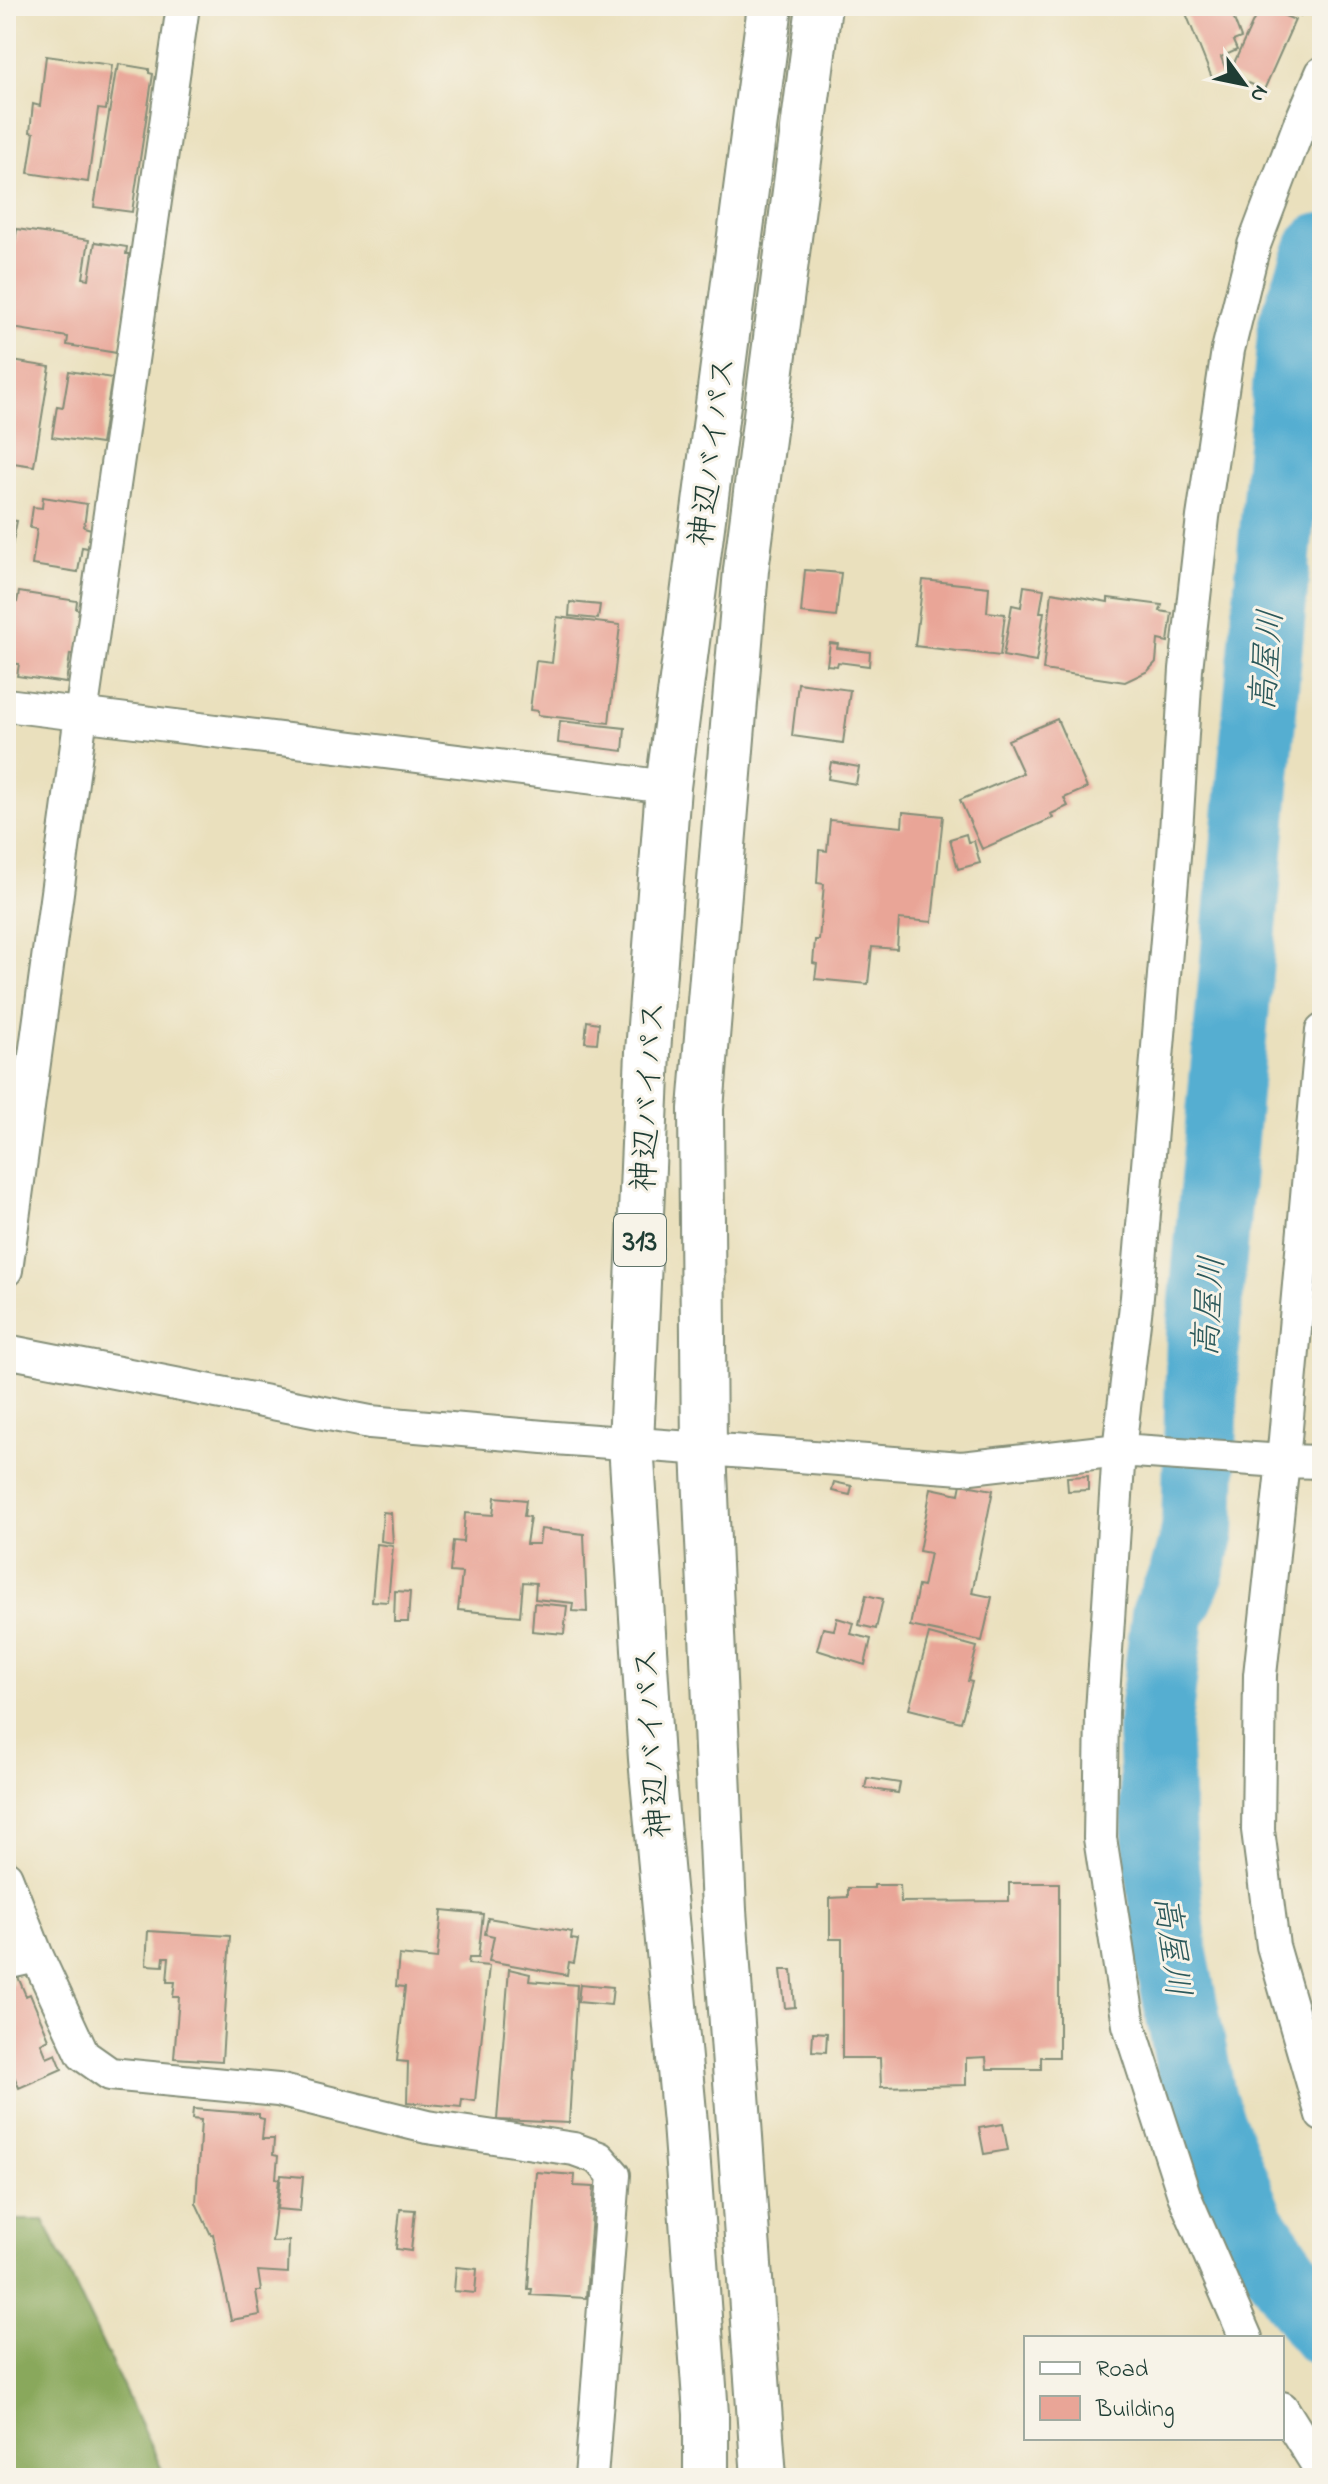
<svg xmlns="http://www.w3.org/2000/svg" width="1328" height="2484" font-family="'Indie Flower','Klee One',sans-serif">
<rect width="100%" height="100%" fill="#f7f3e8"/>
<filter id="ink" filterUnits="userSpaceOnUse"><feTurbulence type="fractalNoise" baseFrequency=".0125" numOctaves="2"/><feDisplacementMap in="SourceGraphic" scale="16" xChannelSelector="R" yChannelSelector="G"/><feConvolveMatrix kernelMatrix="1 2 1 2 8 2 1 2 1" color-interpolation-filters="sRGB"/></filter>
<filter id="wash" filterUnits="userSpaceOnUse"><feTurbulence type="fractalNoise" baseFrequency=".006" numOctaves="4" result="noise"/><feDisplacementMap in="SourceGraphic" scale="32" xChannelSelector="R" yChannelSelector="G"/><feGaussianBlur stdDeviation="1.8" result="paint"/><feColorMatrix in="noise" values="0 0 0 0 0 0 0 0 0 0 0 0 0 0 0 0 0 1.4 0 .05"/><feComposite in="paint" operator="in"/></filter>
<g filter="url(#wash)">
<rect width="100%" height="100%" fill="#eae0bd"/>
<!-- forest -->
<path fill="#89a85c" stroke="#547248" stroke-width="2" d="M6,2220H44L166,2478H6Z"/>
<g fill="none" stroke-linecap="round" stroke-linejoin="round">
<!-- river -->
<path stroke="#54aed1" stroke-width="74" d="M1322,250L1295,325L1203,1334L1198,1532L1186,1575L1168,1615L1154,1729L1159,1839L1171,1955L1200,2102L1248,2223L1322,2328"/>
</g>
<g id="blocks">
<!-- building -->
<path fill="#e9a597" d="M1183,6H1229L1241,38L1233,41L1237,50L1221,57L1227,72L1212,78Z
M1260,6L1295,20L1264,90L1229,74Z
M1275,6H1305L1301,16Z
M46,56L112,65L106,110L98,109L88,182L28,173L34,133L30,132L33,104L40,106Z
M119,64L149,69V73L153,74L132,212L94,207L116,70H118Z
M17,229L89,240L83,278L89,279L95,242L127,247L126,254H130L117,353L67,345L68,337L6,327V273H10Z
M6,360L50,367L34,466L6,462Z
M69,371L112,378L101,444L52,437L57,406L63,407Z
M43,497L87,504L84,527L91,529L88,548L82,547L78,572L32,565L37,529L30,528L33,507L42,508Z
M6,520L17,521L7,570H6Z
M805,570L841,573L836,617L801,613Z
M923,580L989,587L987,612L1005,614L1000,656L915,646Z
M1024,586L1044,589L1040,612H1044L1036,662L1003,656L1012,605L1021,607Z
M19,592L77,601L76,609L83,610L77,655L70,654L66,683L17,676L19,664L6,663V640L12,601L17,602Z
M1052,592L1108,602V598L1162,605L1160,611L1172,613L1168,642L1158,640L1156,662L1148,671L1125,682L1043,670Z
M570,602L600,605L598,619L569,616Z
M557,617L620,625L609,723L538,715V711L530,710L536,661L552,663Z
M830,643L838,644L837,648L870,652L869,666L838,662L837,666L827,665Z
M798,683L850,690L843,743L792,736Z
M1057,719L1087,788L1064,798L1068,806L1051,814L1053,818L982,849L960,800L1023,773L1008,740Z
M560,721L625,728L623,751L558,743Z
M831,762L859,767L856,784L828,779Z
M903,812L943,816L932,922L899,919L897,949L872,947L868,984L815,979L817,964L813,963L815,940H819L824,884L817,883L819,850L827,851L830,820L902,827Z
M966,834L968,842L974,841L980,863L958,869L950,839Z
M587,1021L599,1023L597,1043L585,1042Z
M1088,1476V1490L1068,1491L1067,1477Z
M834,1482L852,1486L850,1495L832,1491Z
M961,1484L993,1490L972,1593L992,1597L982,1641L910,1626L918,1586L923,1587L930,1553L919,1551L931,1488L959,1494Z
M495,1497L526,1500L524,1516L530,1517L526,1544H539L541,1529L584,1534L587,1612L572,1611L573,1603L535,1599L536,1583L523,1582L520,1616L458,1610L462,1573L450,1572L453,1541L463,1542L465,1513L493,1515Z
M383,1512L391,1513L393,1543L381,1541Z
M377,1544L393,1546L388,1602L372,1601Z
M395,1591L410,1592L408,1622H394Z
M866,1595L883,1599L876,1629L859,1625Z
M534,1603L567,1606L564,1634L532,1631Z
M837,1618L854,1623L851,1634L871,1639L865,1665L817,1650L823,1628L834,1630Z
M929,1634L977,1647L968,1681L972,1682L961,1722L909,1709Z
M867,1778L900,1783L898,1793L865,1788Z
M1009,1883H1059V2057H1041V2069H987L986,2057L966,2058V2085L881,2087L880,2058H842V1939H830V1898L848,1897V1888H874V1885H900L901,1902L1009,1901Z
M442,1910L483,1914L478,1958H469L468,1964L489,1966L475,2101L462,2099L461,2107L407,2102L408,2062L397,2061L405,1987L396,1986L399,1955L437,1959Z
M488,1918L572,1932L571,1939L578,1940L574,1963L569,1962L567,1975L489,1961L494,1936L485,1934Z
M148,1931L230,1936L222,2061L174,2058L179,1997H173L175,1982H167L169,1957H164L163,1966L146,1965Z
M509,1969L530,1974L529,1981L577,1985L569,2123L497,2120Z
M781,1970H792L795,2007L785,2008Z
M18,1977L26,1996L30,1994L49,2039L41,2043L47,2058L56,2054L62,2069L19,2088L6,2057V1987L14,1984L12,1980Z
M580,1984L613,1987L611,2005L578,2002Z
M813,2032L827,2033L826,2052L812,2051Z
M193,2109L259,2114V2118L264,2119L262,2139H274L273,2155L278,2156L276,2178L279,2179L272,2242L289,2241L288,2273L258,2271L261,2291H256L260,2315L231,2320L213,2234L211,2235L196,2203L201,2120L192,2119Z
M1003,2124L1008,2150L984,2154L979,2128Z
M536,2172L575,2175L574,2186L594,2187L586,2298L531,2295L532,2289H528Z
M281,2175L303,2177L300,2211L277,2209Z
M400,2209L415,2210L411,2251L396,2249Z
M456,2267L477,2269L475,2293L454,2291Z"/>
</g>
</g>
<g filter="url(#ink)">
<use href="#blocks" fill-opacity="0" stroke="#848e78" stroke-width="2"/>
<g fill="none" stroke-linecap="round" stroke-linejoin="round">
<!-- street casing -->
<g stroke="#848e78" stroke-width="36">
<path id="street" d="M6,705L668,787
M1322,1031L1283,1461L1260,1675L1258,1830L1273,1946L1322,2115
M6,1270L81,715L183,6
M6,1351L370,1422L555,1438L962,1468L1119,1450L1283,1461L1322,1462
M6,1877L37,1956L83,2055L110,2074L278,2090L427,2127L574,2149L599,2158L614,2175L591,2478
M6,1963L37,1956
M1246,2338L1184,2195L1129,2025L1100,1838L1102,1712L1119,1450L1137,1297L1176,832L1186,669L1203,517L1228,350L1254,245L1299,126L1322,73
M1282,2408L1322,2472"/>
</g>
<!-- highway casing -->
<g stroke="#848e78" stroke-width="48">
<path id="highway" d="M706,2478V2414L685,2123L651,1759L631,1444L648,1052L668,787L770,6
M764,2478L724,1910L704,1449L701,1109L746,570L819,6"/>
</g>
<!-- street -->
<use href="#street" stroke="#fff" stroke-width="32"/>
<!-- highway -->
<use href="#highway" stroke="#fff" stroke-width="44"/>
</g>
</g>
<g text-anchor="middle" stroke-width="6" stroke-linejoin="round" paint-order="stroke">
<!-- shield labels -->
<rect fill="#f7f3e8" stroke="#60746a" stroke-width="2" x="614" y="1214" width="52" height="52" rx="6"/>
<g font-size="30" font-weight="bold" fill="#1f3d34">
<text x="640" y="1250">313</text>
</g>
<!-- street labels -->
<g font-size="32" fill="#1f3d34" stroke="#f7f3e8">
<text transform="translate(711 451) rotate(-83)" y="11">神辺バイパス</text>
<text transform="translate(647 1096) rotate(-87)" y="11">神辺バイパス</text>
<text transform="translate(651 1743) rotate(-94)" y="11">神辺バイパス</text>
</g>
<!-- water labels -->
<g font-size="34" font-style="italic" fill="#2c595b" stroke="#f7f3e8">
<text transform="translate(1265 660) rotate(-85)" y="12">高屋川</text>
<text transform="translate(1207 1306) rotate(-86)" y="12">高屋川</text>
<text transform="translate(1174 1946) rotate(83)" y="12">高屋川</text>
</g>
</g>
<!-- margin -->
<rect width="1328" height="2484" fill="none" stroke="#f7f3e8" stroke-width="32"/>
<!-- legend -->
<rect x="1024" y="2336" width="260" height="104" fill="#f7f3e8" stroke="#a1aaa0" stroke-width="2"/>
<rect x="1040" y="2362" width="40" height="12" fill="#ffffff" stroke="#a1aaa0" stroke-width="2"/>
<text x="1096" y="2376" font-size="24" fill="#1f3d34">Road</text>
<rect x="1040" y="2396" width="40" height="24" fill="#e9a597" stroke="#a1aaa0" stroke-width="2"/>
<text x="1096" y="2416" font-size="24" fill="#1f3d34">Building</text>
<!-- north arrow -->
<g transform="translate(1244 84) rotate(123)" stroke="#f7f3e8" stroke-width="6" paint-order="stroke">
<path d="M0-6L14 30L0 20L-14 30Z" fill="#1f3d34"/>
<text y="-12" font-size="22" font-weight="bold" text-anchor="middle" fill="#1f3d34">N</text>
</g>
</svg>
